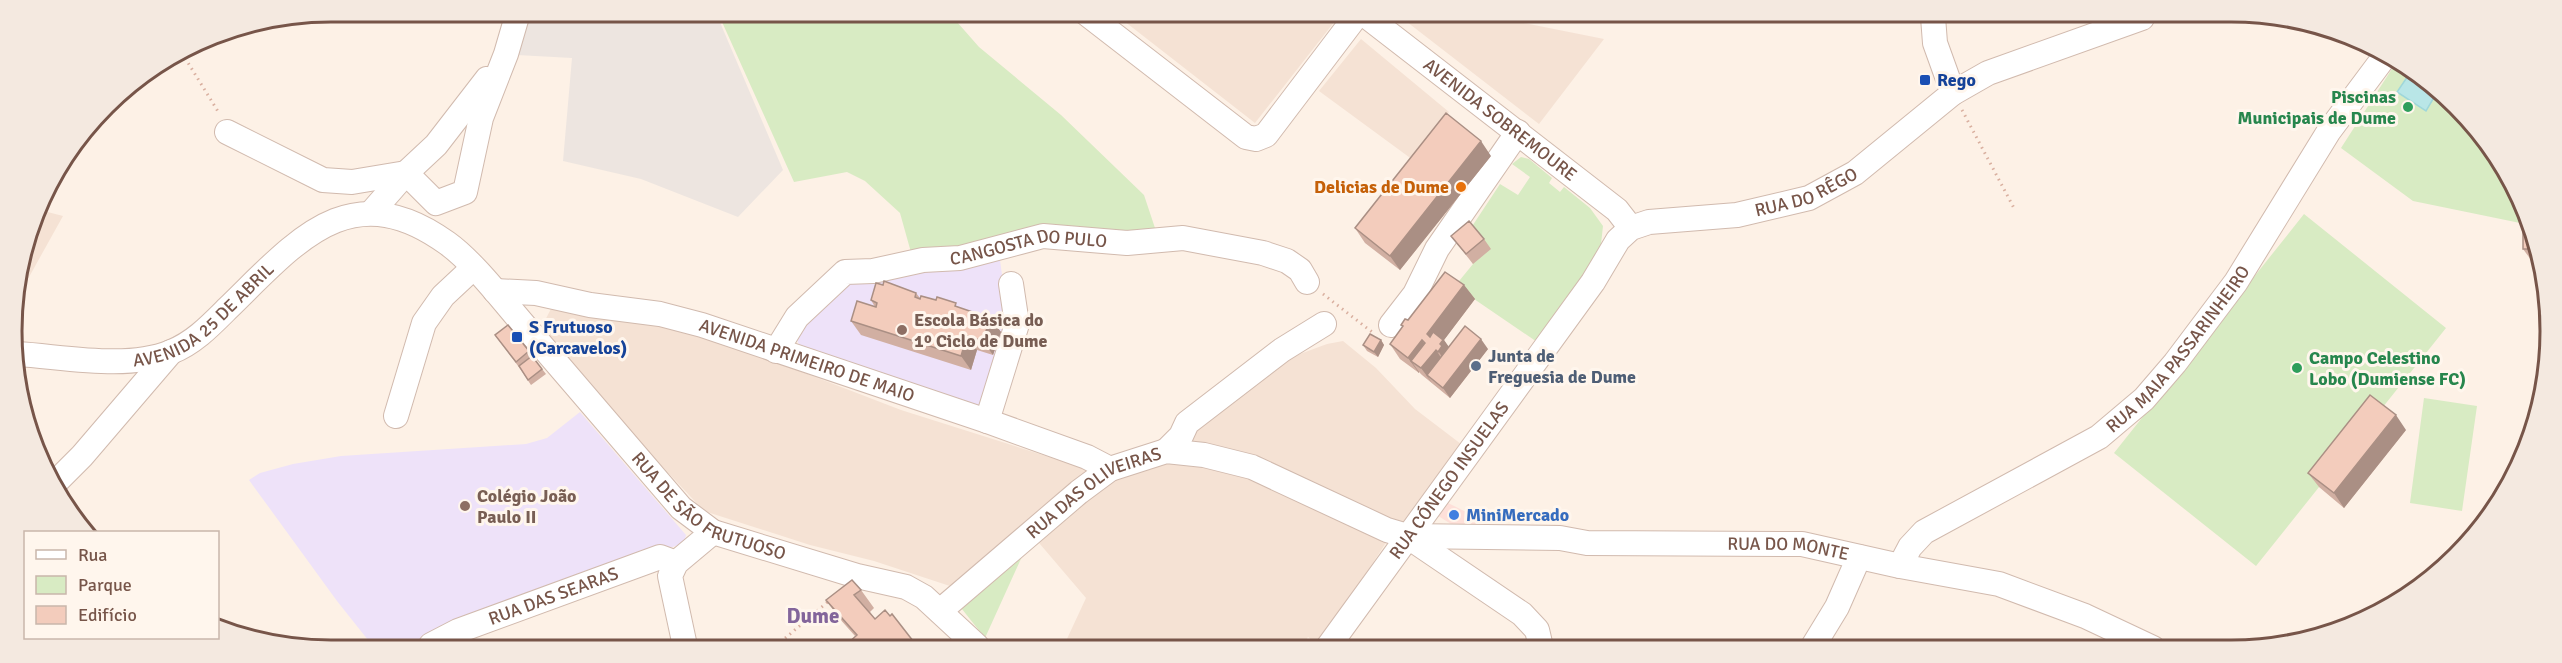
<svg xmlns="http://www.w3.org/2000/svg" width="2562" height="663" font-family="Signika,sans-serif">
<rect width="100%" height="100%" fill="#fdf1e6"/>
<!-- residential -->
<path fill="#f5e2d4" d="M1115,14L1328,15L1335,21L1255,123Z
M1398,15L1510,16L1509,20L1604,39L1539,124Z
M1361,39L1449,112L1413,160L1319,91Z
M40,210L63,216L14,304Z
M555,301L672,322L901,410L1087,469L1121,474L1171,457H1206L1389,538L1319,646L1308,637L1302,647L1071,646L1066,641L1086,598L1028,530L959,589L874,561L810,545L704,511L538,334Z
M1343,341L1376,368L1415,409L1461,444L1403,529L1185,443L1191,423L1273,364L1327,344Z"/>
<!-- commercial -->
<path fill="#fee0d9" d="M1442,500L1478,518L1474,527L1451,524L1432,512Z"/>
<!-- industrial -->
<path fill="#ede5e0" d="M527,13H716L783,170L738,217L641,179L563,161L572,58L517,55Z"/>
<!-- education -->
<path fill="#eee2f9" d="M999,253L1009,326L981,409L804,354L799,345L795,334L847,277Z
M580,412L686,535L684,543L449,626L418,645H372L337,601L249,480L260,473L293,464L341,456L526,444L547,438Z"/>
<!-- green -->
<path fill="#d8ebc3" d="M718,13L950,14L979,47L1061,115L1144,195L1158,237L912,256L900,213L865,181L847,172L794,182Z
M2397,61L2408,66L2496,154L2525,224L2413,201L2341,148Z
M1521,157L1529,159L1552,178L1549,183L1560,192L1564,187L1590,208L1603,226L1600,253L1540,344L1455,286L1473,264L1461,243L1500,184L1518,195L1530,177L1512,164Z
M2304,214L2446,328L2256,566L2114,453Z
M2424,398L2477,406L2462,511L2410,503Z
M1034,530L985,638L954,599Z"/>
<!-- water -->
<path fill="#b9e6e7" stroke="#9fd7da" stroke-width="1.5" d="M2412,70L2436,94L2426,111L2397,92Z"/>
<g fill="none" stroke-linecap="round" stroke-linejoin="round">
<!-- minor casing -->
<g stroke="#d1baae" stroke-width="26">
<g id="minor">
<path d="M1087,14L1246,137L1256,139L1266,135L1357,15"/>
<path id="s1" d="M1365,15L1617,210L1631,228"/>
<path d="M1933,17L1935,43L1953,93"/>
<path d="M227,132L323,180L352,182L406,173L436,203L465,192L481,118L506,54L518,13"/>
<path d="M371,213L406,173L436,145L487,79"/>
<path id="s2" d="M495,291L536,293L590,305L660,314L702,325L987,421L1087,457L1110,469"/>
<path d="M1391,325L1415,294L1437,249L1518,132"/>
<path id="s3" d="M776,351L797,317L845,272L873,271L923,260L960,258L1043,236L1127,243L1183,238L1263,253L1287,261L1300,270L1307,282"/>
<path id="s4" d="M18,354C65,357 127,370 171,352C194,343 211,325 228,308C296,242 350,173 447,243C475,263 506,305 530,332C580,391 631,449 681,508L713,532L857,576L906,587L924,597L977,646"/>
<path d="M396,416L424,323L443,296L473,268"/>
<path d="M987,421L1017,324L1011,284"/>
<path d="M1166,451L1181,436L1187,423L1282,350L1324,324"/>
<path d="M55,483L82,456L171,352"/>
<path d="M1407,536L1522,614L1537,630L1541,647"/>
<path id="s5" d="M1900,566L1910,547L1924,532L2099,437L2144,399L2175,363L2236,282L2329,131L2385,56"/>
<path id="s6" d="M940,611L1079,492L1110,469L1166,451L1204,455L1252,467L1387,530L1407,536L1560,538L1587,543L1802,544L1900,566L1999,584L2085,616L2153,648"/>
<path id="s7" d="M431,645L458,631L660,557L676,563"/>
<path d="M685,646L670,576L676,563L713,532"/>
<path id="s8" d="M1328,647L1593,282L1618,240L1631,228L1649,222L1737,215L1809,198L1855,173L1953,93L1988,73L2142,18"/>
<path d="M1812,648L1837,607L1859,557"/>
</g>
</g>
<!-- path -->
<path stroke="#d9af9f" stroke-width="3" stroke-dasharray="1.5 4.5" stroke-linecap="butt" d="M182,53L219,113
M1962,110L2015,210
M1323,294L1372,332
M776,646L831,599"/>
<!-- minor -->
<use href="#minor" stroke="#fff" stroke-width="24"/>
</g>
<!-- wall -->
<path fill="#d1afa2" d="M1491,156L1400,270L1365,243L1355,228Z
M2523,220L2543,268H2537L2523,249Z
M1451,236L1484,239L1491,249L1473,264Z
M1464,285L1475,299L1444,340L1448,347L1488,349L1450,398L1422,375L1419,372V373L1400,359L1390,344L1403,327L1401,325Z
M916,293L920,298L959,308L990,318L1001,332L993,355L977,350L971,370L861,335L851,321L875,307L871,300Z
M508,325L546,374L531,385L521,370L495,335Z
M1381,340L1384,345L1378,357L1367,351L1363,345Z
M2406,430L2344,508L2319,487L2308,473Z
M861,590L874,608L870,612L875,619L855,636L839,618L826,600Z"/>
<!-- shaded-wall -->
<path fill="#aa8f84" d="M1481,141L1491,156L1400,270L1390,256Z
M1464,285L1475,299L1444,340L1454,354L1448,366L1427,334Z
M990,318L1001,332L993,355L983,341Z
M967,336L977,350L971,370L961,356Z
M1481,339L1488,349L1450,398L1443,388Z
M1381,340L1384,345L1378,357L1374,352Z
M1422,340L1432,355L1436,350L1446,365L1427,375L1432,383L1421,368L1411,361L1419,372V373L1408,358Z
M2396,415L2406,430L2344,508L2334,493Z"/>
<!-- building -->
<path fill="#f3ccbc" stroke="#aa8f84" stroke-width="1.5" d="M1446,113L1481,141L1390,256L1355,228Z
M2523,220L2536,249H2523Z
M1469,221L1484,239L1466,254L1451,236Z
M1445,272L1464,285L1427,334L1430,337L1433,332L1443,340L1440,344L1442,346L1438,352L1436,350L1421,368L1411,361L1425,343L1422,340L1408,358L1390,344L1403,326L1401,325L1405,319L1408,320Z
M884,281L916,293L915,297L920,299L921,296L936,300L937,297L956,303L955,306L990,318L983,341L967,336L961,356L851,321L857,301L876,307L877,303L871,300L876,283L883,285Z
M508,325L529,351L516,362L495,335Z
M1465,326L1481,339L1443,388L1427,375Z
M1370,334L1381,340L1374,352L1363,345Z
M532,356L542,369L528,380L519,366Z
M2370,395L2396,415L2334,493L2308,473Z
M852,580L861,590L854,595L875,619L885,610L890,616L892,614L917,646H849L847,644L857,635L826,600Z"/>
<!-- markers -->
<g fill="#1a4fb4" stroke="#fff6ed" stroke-width="2">
<rect x="1919" y="74" width="12" height="12" rx="3"/>
<rect x="511" y="331" width="12" height="12" rx="3"/>
</g>
<g fill="#2e9e5b" stroke="#fff6ed" stroke-width="2">
<circle cx="2408" cy="107" r="6"/>
<circle cx="2297" cy="368" r="6"/>
</g>
<circle fill="#e8710a" stroke="#fff6ed" stroke-width="2" cx="1461" cy="187" r="6"/>
<g fill="#8d6e63" stroke="#fff6ed" stroke-width="2">
<circle cx="902" cy="330" r="6"/>
<circle cx="465" cy="506" r="6"/>
</g>
<circle fill="#5c6f8a" stroke="#fff6ed" stroke-width="2" cx="1476" cy="366" r="6"/>
<circle fill="#3f7fe0" stroke="#fff6ed" stroke-width="2" cx="1454" cy="515" r="6"/>
<g text-anchor="middle" stroke-width="6" stroke-linejoin="round" paint-order="stroke">
<!-- transit labels -->
<g font-size="18" font-weight="bold" fill="#164399" stroke="#fff6ed" text-anchor="start">
<text x="1937" y="86">Rego</text>
<text x="529" y="333">S Frutuoso<tspan x="529" dy="21">(Carcavelos)</tspan></text>
</g>
<!-- leisure labels -->
<g font-size="18" font-weight="bold" fill="#27864d" stroke="#fff6ed" text-anchor="end">
<text x="2396" y="103">Piscinas<tspan x="2396" dy="21">Municipais de Dume</tspan></text>
<text x="2309" y="364" text-anchor="start">Campo Celestino<tspan x="2309" dy="21">Lobo (Dumiense FC)</tspan></text>
</g>
<!-- street labels -->
<g font-size="18" fill="#775549" stroke="#fff6ed">
<text dy="6" stroke="none"><textPath href="#s1" startOffset="171">AVENIDA SOBREMOURE</textPath></text>
<text dy="6" stroke="none"><textPath href="#s8" startOffset="698">RUA DO RÊGO</textPath></text>
<text dy="6" stroke="none"><textPath href="#s3" startOffset="292">CANGOSTA DO PULO</textPath></text>
<text dy="6" stroke="none"><textPath href="#s4" startOffset="201">AVENIDA 25 DE ABRIL</textPath></text>
<text dy="6" stroke="none"><textPath href="#s5" startOffset="360">RUA MAIA PASSARINHEIRO</textPath></text>
<text dy="6" stroke="none"><textPath href="#s2" startOffset="321">AVENIDA PRIMEIRO DE MAIO</textPath></text>
<text dy="6" stroke="none"><textPath href="#s8" startOffset="206">RUA CÓNEGO INSUELAS</textPath></text>
<text dy="6" stroke="none"><textPath href="#s6" startOffset="196">RUA DAS OLIVEIRAS</textPath></text>
<text dy="6" stroke="none"><textPath href="#s4" startOffset="862">RUA DE SÃO FRUTUOSO</textPath></text>
<text dy="6" stroke="none"><textPath href="#s6" startOffset="920">RUA DO MONTE</textPath></text>
<text dy="6" stroke="none"><textPath href="#s7" startOffset="132">RUA DAS SEARAS</textPath></text>
</g>
<!-- food labels -->
<g font-size="18" font-weight="bold" fill="#c56008" stroke="#fff6ed" text-anchor="end">
<text x="1449" y="193">Delicias de Dume</text>
</g>
<!-- education labels -->
<g font-size="18" font-weight="bold" fill="#785e54" stroke="#fff6ed" text-anchor="start">
<text x="914" y="326">Escola Básica do<tspan x="914" dy="21">1º Ciclo de Dume</tspan></text>
<text x="477" y="502">Colégio João<tspan x="477" dy="21">Paulo II</tspan></text>
</g>
<!-- service labels -->
<g font-size="18" font-weight="bold" fill="#4e5e75" stroke="#fff6ed" text-anchor="start">
<text x="1488" y="362">Junta de<tspan x="1488" dy="21">Freguesia de Dume</tspan></text>
</g>
<!-- shop labels -->
<g font-size="18" font-weight="bold" fill="#366cbe" stroke="#fff6ed" text-anchor="start">
<text x="1466" y="521">MiniMercado</text>
</g>
<!-- quarter labels -->
<g font-size="21" font-weight="bold" fill="#83659b" stroke="#fff6ed">
<text x="813" y="623">Dume</text>
</g>
</g>
<!-- crop -->
<path d="M0 0H2562V663H0ZM331 22H2231A309 309 0 0 1 2540 331V331A309 309 0 0 1 2231 640H331A309 309 0 0 1 22 331V331A309 309 0 0 1 331 22Z" fill="#f4e9e0" fill-rule="evenodd"/>
<path fill="none" stroke="#775549" stroke-width="3" d="M331 22H2231A309 309 0 0 1 2540 331V331A309 309 0 0 1 2231 640H331A309 309 0 0 1 22 331V331A309 309 0 0 1 331 22Z"/>
<!-- legend -->
<rect x="24" y="531" width="195" height="108" fill="#fff6ed" stroke="#c9b6ab" stroke-width="1.5"/>
<rect x="36" y="550" width="30" height="9" fill="#ffffff" stroke="#c9b6ab" stroke-width="1.5"/>
<text x="78" y="561" font-size="18" fill="#775549">Rua</text>
<rect x="36" y="576" width="30" height="18" fill="#d8ebc3" stroke="#c9b6ab" stroke-width="1.5"/>
<text x="78" y="591" font-size="18" fill="#775549">Parque</text>
<rect x="36" y="606" width="30" height="18" fill="#f3ccbc" stroke="#c9b6ab" stroke-width="1.5"/>
<text x="78" y="621" font-size="18" fill="#775549">Edifício</text>
</svg>
